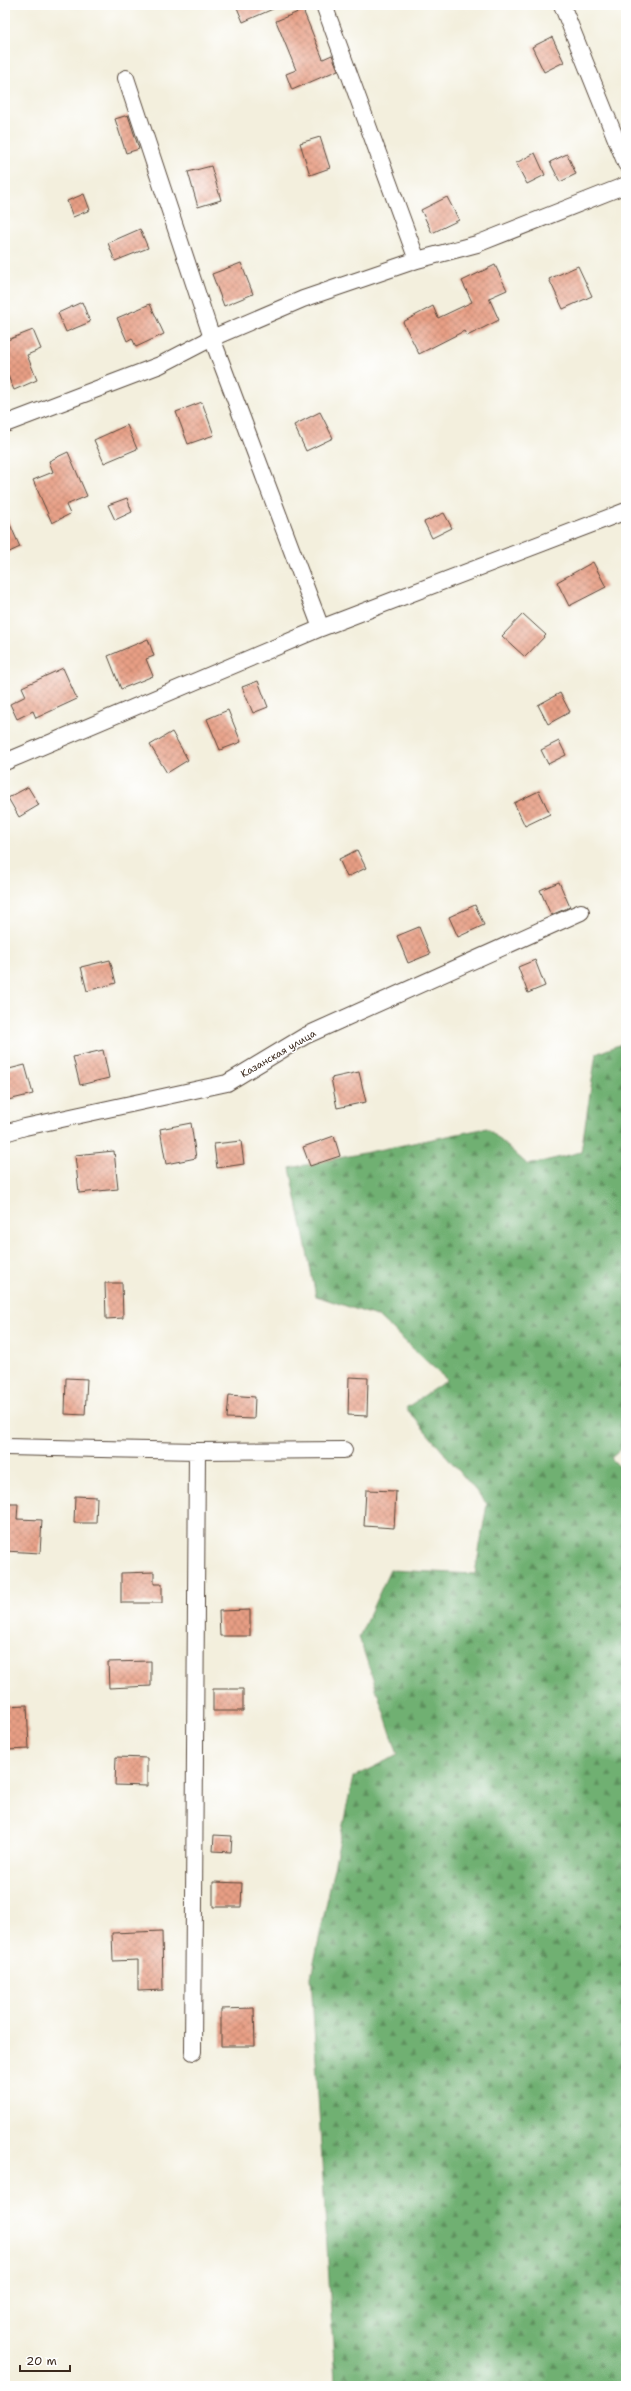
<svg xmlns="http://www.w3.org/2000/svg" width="631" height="2391" font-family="'Shantell Sans',sans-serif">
<defs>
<pattern id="forest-firs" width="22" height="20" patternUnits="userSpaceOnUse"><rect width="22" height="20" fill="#70b072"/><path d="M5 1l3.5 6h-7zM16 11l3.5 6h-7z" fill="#5d8f5d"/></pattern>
<pattern id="building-cross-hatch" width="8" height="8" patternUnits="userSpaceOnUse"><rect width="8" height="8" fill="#e89f85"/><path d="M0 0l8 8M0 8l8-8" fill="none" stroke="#bd826c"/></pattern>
</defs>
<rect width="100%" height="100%" fill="#fff"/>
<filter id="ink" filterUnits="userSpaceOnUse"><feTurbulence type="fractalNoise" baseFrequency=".025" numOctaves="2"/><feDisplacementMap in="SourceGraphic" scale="8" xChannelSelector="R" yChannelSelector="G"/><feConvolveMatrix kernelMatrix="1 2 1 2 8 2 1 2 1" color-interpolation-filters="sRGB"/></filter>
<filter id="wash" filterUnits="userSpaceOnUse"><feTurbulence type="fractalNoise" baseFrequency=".012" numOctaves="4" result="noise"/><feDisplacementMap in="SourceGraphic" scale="16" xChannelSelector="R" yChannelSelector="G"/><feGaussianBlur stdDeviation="0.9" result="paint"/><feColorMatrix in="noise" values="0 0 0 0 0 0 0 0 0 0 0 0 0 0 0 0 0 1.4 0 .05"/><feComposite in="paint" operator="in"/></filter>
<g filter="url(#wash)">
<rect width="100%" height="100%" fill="#f3efdd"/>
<!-- forest -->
<path fill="url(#forest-firs)" stroke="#566d48" d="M626,1042V1445L611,1458L626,1473V2386H340L335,2381L311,1977L353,1777L398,1755L359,1637L390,1570L475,1574L487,1504L406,1408L447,1380L379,1317L316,1296L290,1168L487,1128L528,1165L581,1152L596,1054Z"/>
<g id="blocks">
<!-- building -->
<path fill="url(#building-cross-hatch)" d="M236,5H282L243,22Z
M303,10L323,59L332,55L338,70L292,90L286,74L296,70L276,21Z
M552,37L564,62L544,72L532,47Z
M128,115L139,149L126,153L115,119Z
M320,137L330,168L310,175L300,143Z
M535,153L545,175L527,184L516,163Z
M567,154L576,174L560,182L550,162Z
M211,166L221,200L198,207L188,172Z
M84,194L90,210L73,217L67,201Z
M447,197L459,220L432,233L421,210Z
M140,229L148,248L115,261L108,243Z
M241,263L253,294L224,306L212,274Z
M495,265L507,290L489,298L499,320L467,336L464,331L419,354L403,322L433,306L438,318L472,302L462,281Z
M578,266L592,296L563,309L549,279Z
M82,302L90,322L66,332L58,313Z
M150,304L164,334L136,347L132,338L127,341L117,318Z
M33,330L41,349L27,355L37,380L14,390L5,369V341Z
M202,402L214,435L188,444L176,412Z
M320,412L333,438L306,451L294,425Z
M127,425L137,449L104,463L94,440Z
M68,452L87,496L66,505L70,514L52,523L33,480L53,472L49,461Z
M127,498L132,512L115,520L108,505Z
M5,513L20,547L5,554Z
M444,513L452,528L432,538L424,522Z
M593,562L606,587L569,606L557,582Z
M523,614L546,635L525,657L502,636Z
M148,639L154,656L146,659L153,676L121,689L108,656Z
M63,668L77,699L36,718L33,711L17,719L10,704L26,696L22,687Z
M258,681L268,707L253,713L242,687Z
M560,693L570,712L548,724L538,705Z
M228,710L241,742L220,750L207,719Z
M172,732L188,760L167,773L150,745Z
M559,741L566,755L548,764L541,750Z
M28,787L39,805L19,817L8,798Z
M539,791L550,814L525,826L514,803Z
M357,850L366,868L347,877L339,859Z
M559,882L570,907L551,915L540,890Z
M475,905L484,925L458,937L449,917Z
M419,927L430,954L408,963L397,936Z
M110,960L116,983L87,991L81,967Z
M535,960L545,986L528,993L518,967Z
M103,1050L109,1078L80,1085L73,1057Z
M25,1065L33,1094L8,1100L5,1090V1070Z
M359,1072L366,1102L337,1108L331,1078Z
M191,1123L196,1158L166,1164L160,1129Z
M334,1136L340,1156L310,1166L303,1147Z
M241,1141L244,1164L217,1168L214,1144Z
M114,1151L118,1189L79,1193L75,1155Z
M105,1283H122L123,1318L106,1319Z
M349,1377L368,1378L367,1416L348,1415Z
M66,1378L87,1379L85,1415L65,1414Z
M229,1395L255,1397L254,1419L227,1418Z
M366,1490L396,1491L394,1528L364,1526Z
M75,1496L97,1497L96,1523H74Z
M5,1504H18L17,1519L42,1520L40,1553L5,1551Z
M154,1572V1584H162V1603H121V1573Z
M250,1610V1636H220L219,1611Z
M151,1661V1686L109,1688L108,1662Z
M213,1689H243V1711H213Z
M27,1705L29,1749L7,1750L5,1706Z
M116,1757L147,1758V1786L115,1785Z
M214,1835L232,1836L231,1852L213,1851Z
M213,1882L242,1883L241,1907H213Z
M162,1931L163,1990L138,1991V1960L113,1961L112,1933Z
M254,2008L255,2046H221V2009Z"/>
</g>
</g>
<g filter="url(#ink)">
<use href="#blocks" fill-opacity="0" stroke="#57483b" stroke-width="1"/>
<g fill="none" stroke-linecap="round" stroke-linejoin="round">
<!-- minor casing -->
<g stroke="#57483b" stroke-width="18">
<path id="minor" d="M324,5L417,260
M562,5L626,164
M126,78L212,338L321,628
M5,424L160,365L212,338L303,299L417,260L477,244L626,185
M5,762L321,628L626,511
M5,1133L25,1127L227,1083L305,1036L581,912
M5,1447L197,1451L344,1450
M193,2052L197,1451"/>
</g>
<!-- minor -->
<use href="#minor" stroke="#fff" stroke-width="16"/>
</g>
</g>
<g text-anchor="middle" stroke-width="3" stroke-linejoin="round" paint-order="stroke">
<!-- street labels -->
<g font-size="10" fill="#3b2a1e" stroke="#fff">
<text transform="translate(278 1053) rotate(-30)" y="4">Казанская улица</text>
</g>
</g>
<!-- margin -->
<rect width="631" height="2391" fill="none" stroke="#fff" stroke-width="20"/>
<!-- scale -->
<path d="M20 2365v6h50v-6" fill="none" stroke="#3b2a1e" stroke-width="2"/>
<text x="26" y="2365" font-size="12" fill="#3b2a1e" stroke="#ffffff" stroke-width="3" paint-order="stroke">20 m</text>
</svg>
